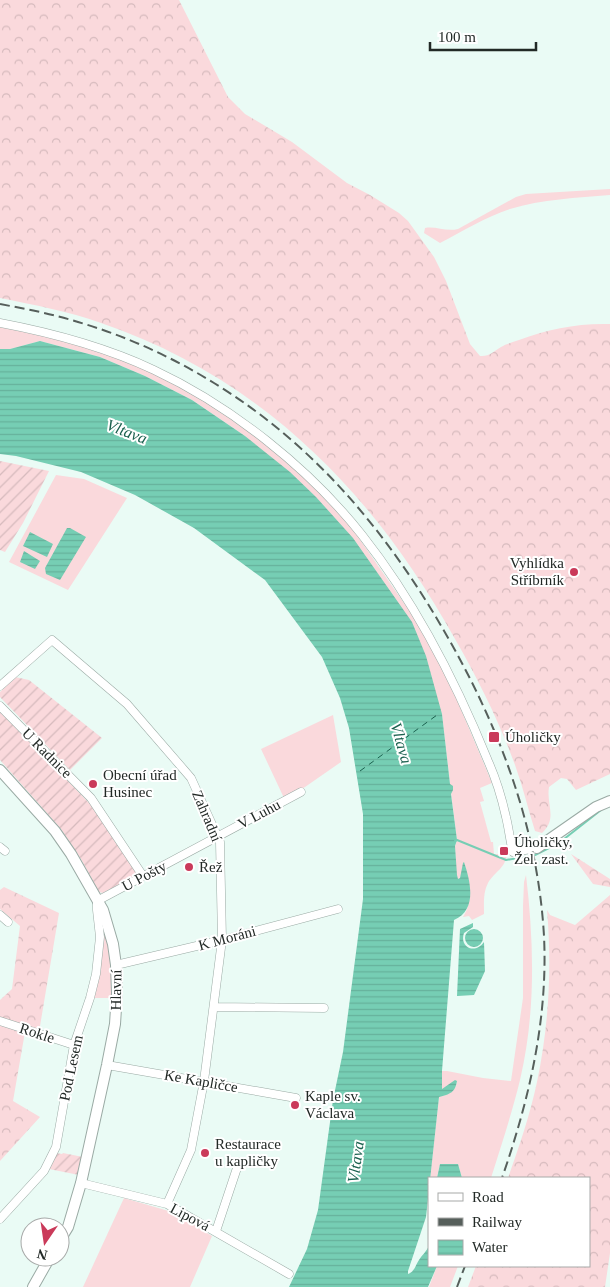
<svg xmlns="http://www.w3.org/2000/svg" width="610" height="1287" font-family="'Times New Roman',serif">
<defs>
<pattern id="forest-crowns" width="20" height="18" patternUnits="userSpaceOnUse" patternTransform="scale(1.25)"><rect width="20" height="18" fill="#fad9dc"/><path d="M2 6a3 3 0 1 1 6 0M12 15a3 3 0 1 1 6 0" fill="none" stroke="#d6babd"/></pattern>
<pattern id="garden-furrows" width="10" height="10" patternUnits="userSpaceOnUse" patternTransform="scale(1.25)"><rect width="10" height="10" fill="#fad9dc"/><path d="M-1 1l2-2M0 10L10 0M9 11l2-2" fill="none" stroke="#d6babd"/></pattern>
<pattern id="water-rules" width="6" height="5" patternUnits="userSpaceOnUse" patternTransform="scale(1.25)"><rect width="6" height="5" fill="#76ceb4"/><path d="M0 2.5h6" fill="none" stroke="#66b19b"/></pattern>
</defs>
<rect width="100%" height="100%" fill="#eafbf5"/>
<!-- grass -->
<path fill="#fad9dc" d="M610,189V195C577,198 542,199 510,209C486,217 463,231 440,243L424,233L425,228C436,226 446,232 458,229L516,197L526,194Z
M0,326L70,340L153,372L215,406L296,467L347,521L424,632L457,700L492,783L480,788L484,801L480,802L491,842H493L494,854H507C505,869 495,871 488,883C483,893 484,903 484,914L472,920L469,916L463,917C474,900 469,883 465,865L460,878L458,879L456,875L455,846L457,840L451,793L453,787L450,784L442,714L368,561L352,538L245,436L192,400L145,376L100,357L40,341L10,349H0Z
M56,475L84,479L127,498L68,590L9,562Z
M333,715L341,762L305,787L284,798L261,749Z
M526,875C534,943 536,1012 520,1080C512,1113 501,1146 491,1178H462L458,1164H440L437,1178H430L439,1097C449,1094 455,1092 457,1082L442,1090V1071H447L483,1078L511,1081L523,998V906L524,882Z
M99,917C112,944 111,969 112,998H94Z
M124,1198L172,1212L212,1236L190,1287H83Z
M437,1266H458L450,1287H429Z"/>
<!-- forest -->
<path fill="url(#forest-crowns)" d="M0,0H179L228,97L245,114L292,142L347,183L370,195L399,213L408,221L434,257L446,281L470,344L480,356C489,357 494,351 501,347C506,344 513,342 519,340C548,329 578,323 610,324V774L576,790L567,779L561,778L549,787C546,805 558,818 542,833L535,831C528,809 523,787 515,765C499,721 478,679 455,639C374,493 262,378 101,323C68,311 34,305 0,298Z
M571,854L610,879V887L593,884Z
M4,887L59,913L39,1032L0,1020V1000L12,989L20,926L0,909V890Z
M610,895V1253L605,1287H468L476,1266H589V1178H508C519,1147 530,1115 537,1082C549,1025 552,967 547,910L550,915L575,925Z
M0,1023L25,1032L13,1101L40,1117L0,1161Z"/>
<!-- garden -->
<path fill="url(#garden-furrows)" d="M0,461L49,471L23,523L5,552L0,550Z
M15,677L29,680L102,738L70,770L0,697V692Z
M0,710L91,805L136,871L135,876L103,893L99,892L81,859L61,829L0,760Z
M56,1153L62,1154L63,1153L83,1157L79,1175L49,1169Z"/>
<!-- water -->
<path fill="url(#water-rules)" d="M40,341L100,357L145,376L192,400L245,436L290,472L316,497L353,538L412,622L426,656L442,714L450,784L453,786V790L451,794L457,840L455,846L457,875L458,879L460,878L463,863L464,862C471,883 477,910 454,920L442,1071V1089L455,1080L457,1081C455,1093 450,1094 439,1097L426,1217L408,1271V1274C415,1271 415,1266 419,1260C422,1255 426,1252 429,1246V1266H437L428,1287H289L307,1249L318,1210L333,1100L343,1052L363,899V814L349,728L340,698L322,657L265,580L194,528L135,495L81,472L16,456L0,454V349H10Z
M67,528H70L86,537L60,580L46,574L45,568Z
M30,532L53,544L47,557L23,546Z
M24,551L40,561L35,569L20,562Z
M473,923V927L464,933C459,947 475,955 484,942L485,971L474,995L457,996L460,929Z
M465 938a9 9 0 1 1 18 0a9 9 0 1 1-18 0Z
M440,1164H458L462,1178H437Z"/>
<g fill="none" stroke-linecap="round" stroke-linejoin="round">
<!-- stream -->
<path stroke="#76ceb4" stroke-width="2" d="M455,841L457,840L506,860L535,855L559,843L601,810"/>
<!-- ferry -->
<path stroke="#1b614f" stroke-width="1" stroke-dasharray="6 5" stroke-linecap="butt" d="M360,771L437,715"/>
<!-- minor casing -->
<g stroke="#9aaaa4" stroke-width="9">
<path id="minor" d="M0,323C53,333 105,347 154,370C231,406 309,468 362,535C415,602 456,682 488,761C496,779 502,799 506,817C509,829 510,841 513,852L537,848
M0,686L52,640L127,704L191,778L220,842L222,940L204,1081L191,1150L167,1204
M0,706L91,798L143,876
M0,847L5,851
M0,915L8,922
M116,965L222,940L338,909
M214,1007L324,1008
M0,1021L74,1045
M107,1065L296,1098
M81,1183L167,1204L289,1274
M0,1219L44,1171L56,1147L74,1045L90,998L96,974L100,937L97,910V901L301,792
M216,1231L239,1162"/>
</g>
<!-- tertiary casing -->
<g stroke="#9aaaa4" stroke-width="12">
<path id="tertiary" d="M0,770L55,831L71,854L103,910L113,944L116,965L117,993L115,1024L107,1065L81,1183L68,1227L60,1240
M537,848L596,807L610,801
M33,1287L50,1257"/>
</g>
<!-- minor -->
<use href="#minor" stroke="#fff" stroke-width="8"/>
<!-- tertiary -->
<use href="#tertiary" stroke="#fff" stroke-width="10"/>
<!-- rail -->
<path stroke="#565f5b" stroke-width="2" stroke-dasharray="10 5" stroke-linecap="butt" d="M0,304C26,309 53,314 78,322C126,336 172,357 214,383C318,447 392,538 451,643C502,734 538,831 544,936C548,1020 529,1100 502,1178
M457,1287L465,1266"/>
</g>
<!-- markers -->
<g fill="#ca3a5a" stroke="#fff" stroke-width="2">
<circle cx="574" cy="572" r="5"/>
<rect x="488" y="731" width="12" height="12" rx="2.5"/>
<circle cx="93" cy="784" r="5"/>
<rect x="499" y="846" width="10" height="10" rx="2.5"/>
<circle cx="189" cy="867" r="5"/>
<circle cx="295" cy="1105" r="5"/>
<circle cx="205" cy="1153" r="5"/>
</g>
<g text-anchor="middle" stroke-width="4" stroke-linejoin="round" paint-order="stroke">
<!-- poi labels -->
<g font-size="15" fill="#222926" stroke="#fff" text-anchor="start">
<text x="564" y="568" text-anchor="end">Vyhlídka<tspan x="564" dy="17">Stříbrník</tspan></text>
<text x="505" y="742">Úholičky</text>
<text x="103" y="780">Obecní úřad<tspan x="103" dy="17">Husinec</tspan></text>
<text x="514" y="847">Úholičky,<tspan x="514" dy="17">Žel. zast.</tspan></text>
<text x="199" y="872">Řež</text>
<text x="305" y="1101">Kaple sv.<tspan x="305" dy="17">Václava</tspan></text>
<text x="215" y="1149">Restaurace<tspan x="215" dy="17">u kapličky</tspan></text>
</g>
<!-- street labels -->
<g font-size="15" fill="#222926" stroke="#fff">
<text transform="translate(47 753) rotate(45)" y="5">U Radnice</text>
<text transform="translate(259 814) rotate(-28)" y="5">V Luhu</text>
<text transform="translate(207 816) rotate(67)" y="5">Zahradní</text>
<text transform="translate(144 876) rotate(-28)" y="5">U Pošty</text>
<text transform="translate(227 938) rotate(-15)" y="5">K Moráni</text>
<text transform="translate(116 990) rotate(-89)" y="5">Hlavní</text>
<text transform="translate(37 1033) rotate(18)" y="5">Rokle</text>
<text transform="translate(71 1068) rotate(-78)" y="5">Pod Lesem</text>
<text transform="translate(201 1081) rotate(10)" y="5">Ke Kapličce</text>
<text transform="translate(190 1217) rotate(28)" y="5">Lipová</text>
</g>
<!-- water labels -->
<g font-size="16" font-style="italic" fill="#1b614f" stroke="#fff">
<text transform="translate(127 431) rotate(21)" y="6">Vltava</text>
<text transform="translate(402 743) rotate(74)" y="6">Vltava</text>
<text transform="translate(355 1162) rotate(-82)" y="6">Vltava</text>
</g>
</g>
<!-- legend -->
<rect x="428" y="1177" width="162" height="90" fill="#ffffff" stroke="#a7a9a8"/>
<rect x="438" y="1193" width="25" height="8" fill="#ffffff" stroke="#a7a9a8"/>
<text x="472" y="1202" font-size="15" fill="#222926">Road</text>
<rect x="438" y="1218" width="25" height="8" fill="#565f5b" stroke="#a7a9a8"/>
<text x="472" y="1227" font-size="15" fill="#222926">Railway</text>
<rect x="438" y="1240" width="25" height="15" fill="url(#water-rules)" stroke="#a7a9a8"/>
<text x="472" y="1252" font-size="15" fill="#222926">Water</text>
<!-- north arrow -->
<g transform="translate(45 1242) rotate(193)"><circle r="24" fill="#ffffff" stroke="#a7a9a8"/>
<path d="M0-4L9 19L0 12L-9 19Z" fill="#ca3a5a"/>
<text y="-8" font-size="14" font-weight="bold" text-anchor="middle" fill="#222926">N</text>
</g>
<!-- scale -->
<path d="M430 42v8h106v-8" fill="none" stroke="#222926" stroke-width="2.5"/>
<text x="438" y="42" font-size="15" fill="#222926" stroke="#ffffff" stroke-width="4" paint-order="stroke">100 m</text>
</svg>
